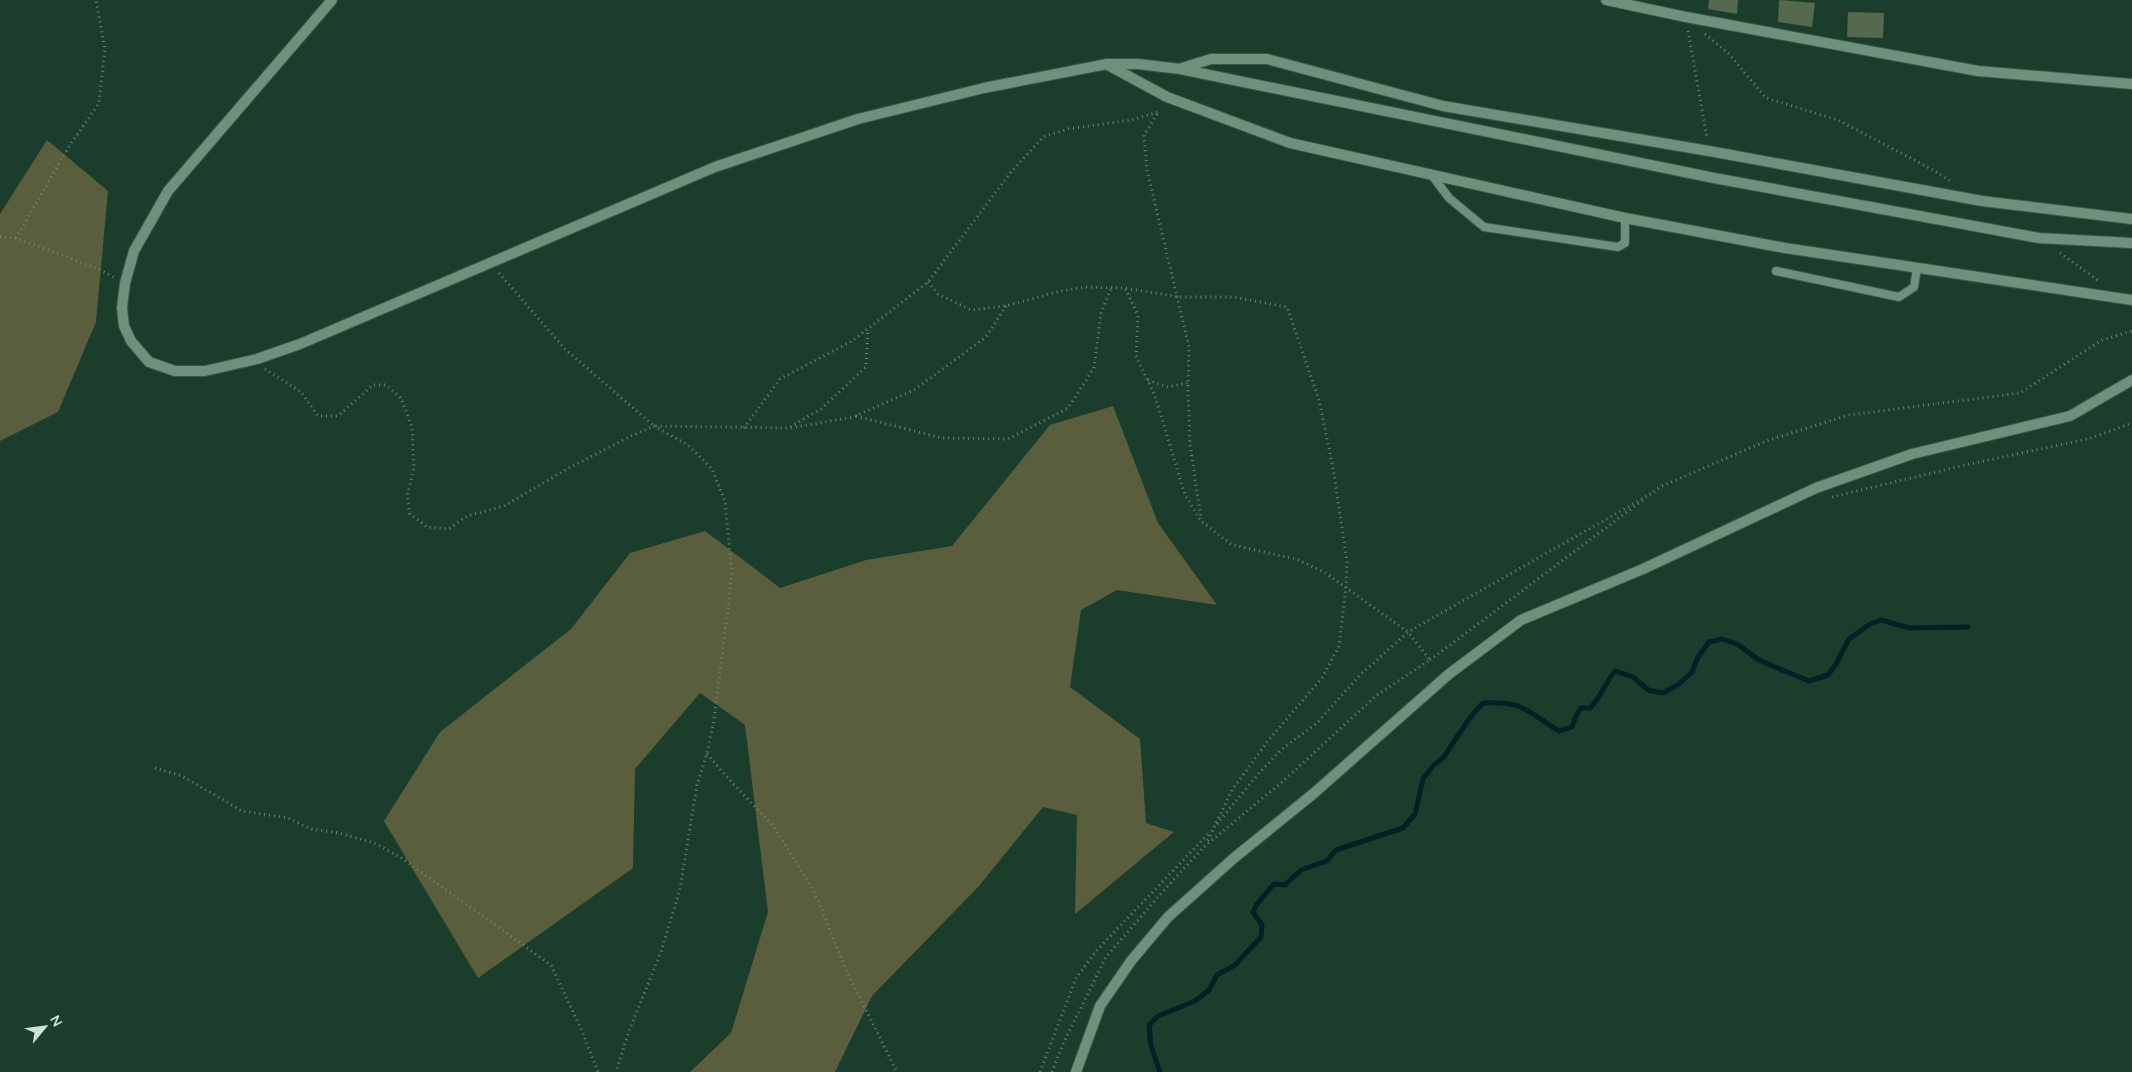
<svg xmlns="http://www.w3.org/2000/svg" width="2132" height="1072" viewBox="0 0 2132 1072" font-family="Quicksand,sans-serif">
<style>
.forest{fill:#5a5e3d}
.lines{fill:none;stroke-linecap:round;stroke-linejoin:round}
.stream{stroke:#002126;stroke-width:5}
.building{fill:#54694d}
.lane-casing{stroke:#3a584b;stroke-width:10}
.street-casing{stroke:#3a584b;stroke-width:12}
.path{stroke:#6a8577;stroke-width:3;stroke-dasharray:1 4;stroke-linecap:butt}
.lane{stroke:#6e917e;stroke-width:8}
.street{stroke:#6e917e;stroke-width:10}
</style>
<rect width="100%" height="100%" fill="#1b3d2c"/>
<path class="forest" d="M47 140 108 191 96 322 58 412 0 441V214Z
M1113 406 1158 523 1217 605 1117 590 1081 610 1070 687 1140 739 1146 823 1174 832 1075 914 1077 815 1043 807 979 886 872 996 835 1072H690L731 1033 768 912 745 725 700 693 635 769 633 868 478 978 384 821 440 732 571 629 630 553 705 531 780 588 866 560 952 546 1050 425Z"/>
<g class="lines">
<path class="stream" d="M1160 1072 1151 1046 1149 1025 1158 1016 1195 1001 1209 990 1217 975 1235 965 1261 937 1262 925 1253 912 1257 904 1274 884 1285 885 1301 870 1327 861 1336 850 1403 828 1415 814 1423 779 1433 766 1443 758 1469 719 1483 703C1525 701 1526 711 1559 731L1572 727 1576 716 1581 708H1590C1601 697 1605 683 1615 671L1633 677 1648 690 1663 693 1679 684 1692 672 1698 657 1709 642 1722 639 1737 644 1759 660 1775 667 1809 681 1828 675 1836 664 1849 639 1870 624 1881 620 1909 628 1968 627"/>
</g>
<path class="building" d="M1709 0H1738L1737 14 1708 9Z
M1779 0 1815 3 1812 27 1778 22Z
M1848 12 1884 13 1883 38 1847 37Z"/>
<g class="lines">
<defs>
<path id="lane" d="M1431 174 1449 198 1484 227 1618 247 1625 243V218
M1776 271 1899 297 1914 287 1917 268"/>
<path id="street" d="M332 0 168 191 134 251 125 283 122 308 124 326 131 341 149 362 175 371H205L257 359 300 344 715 167 858 119 984 88 1107 64H1138L1180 69 1714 178 2039 238 2132 243
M1606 0 1686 17 1978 71 2132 84
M1108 65 1167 97 1290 143 1625 218 1785 248 2132 300
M1182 68 1211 59H1267L1443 106 1709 151 1982 201 2132 219
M1076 1072 1100 1006 1131 961 1168 917 1234 858 1313 794 1449 674 1521 620 1643 569 1816 488 1912 454 2070 416 2132 380"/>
</defs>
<use href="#lane" class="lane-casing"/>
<use href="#street" class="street-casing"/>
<path class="path" d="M1688 31 1707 138
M1705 34 1729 54 1766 98 1838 120 1935 171 1952 182
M1157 114 1144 135 1147 170 1189 347 1188 389 1190 445 1201 518
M0 237 16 238 96 268 114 277
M16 238 68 148 99 103 105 49 96 0
M2060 253 2099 281
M499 273 565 349 654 426 788 428 821 409 866 367 868 329
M928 282 938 294 971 310 1006 306 1056 292 1085 287 1125 288 1179 297H1233L1287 307 1319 400 1333 468 1347 561 1346 587 1339 646 1322 678 1267 742 1232 790 1206 844
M265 369 301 392 318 416H338L373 385H386L401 398 412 427 414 468 407 496 410 514 427 527 449 529 467 516 504 506 567 469 629 437 654 426 688 445 712 469 725 501 732 574 714 720 707 753 697 785 680 889 661 952 629 1031 616 1072
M1148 380 1168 387 1188 383
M856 416 941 438 1008 439 1068 408 1094 368 1101 313 1111 288
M744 428 780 379 852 341 928 282 1011 172 1043 137 1068 129 1132 120 1158 112
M791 428 853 417 914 390 986 337 1006 306
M1654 492 1660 487 1766 441 1849 415 2020 393 2102 340 2132 331
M1832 497 1965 465 2088 439 2132 423
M1430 660 1643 500
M707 754 726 776 774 827 815 893 846 970 897 1072
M155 768 182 776 242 811 288 818 311 829 339 833 374 843 400 857 551 965 582 1031 598 1072
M1217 824 1260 772 1282 749 1317 723 1359 676 1408 632 1654 492
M1040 1072 1076 978 1097 950 1210 832
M1052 1072 1063 1044 1106 957 1165 889 1204 847 1282 782 1377 695 1430 660 1408 632 1324 572 1296 559 1232 545 1201 521 1185 495 1155 396 1136 356 1138 315 1125 288"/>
<use href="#lane" class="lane"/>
<use href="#street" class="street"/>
</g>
<g transform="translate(45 1027) rotate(61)" stroke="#1b3d2c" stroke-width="4" paint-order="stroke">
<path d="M0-4L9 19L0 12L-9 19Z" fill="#cee1d6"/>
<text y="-8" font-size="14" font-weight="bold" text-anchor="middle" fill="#cee1d6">N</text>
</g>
</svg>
